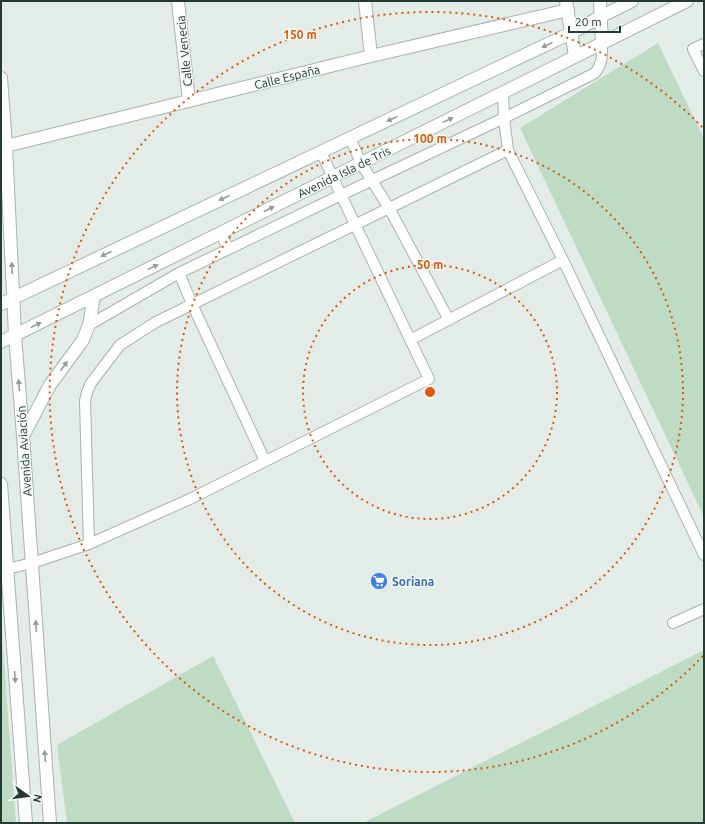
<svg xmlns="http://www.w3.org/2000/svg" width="705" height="824" viewBox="0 0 705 824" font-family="Ubuntu,sans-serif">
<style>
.green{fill:#bedbc4}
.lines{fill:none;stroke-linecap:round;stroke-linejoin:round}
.lane-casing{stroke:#a6b3ad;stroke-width:12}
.street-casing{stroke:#a6b3ad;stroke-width:14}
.secondary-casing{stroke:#a2b6ae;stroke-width:14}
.lane{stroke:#fff;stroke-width:10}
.street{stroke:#fff;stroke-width:12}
.secondary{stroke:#fff;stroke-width:12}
.oneway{fill:#929d99}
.ring{fill:none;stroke:#de580e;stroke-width:2;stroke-dasharray:2 4}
.labels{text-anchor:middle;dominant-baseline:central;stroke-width:3;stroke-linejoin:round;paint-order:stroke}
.street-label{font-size:12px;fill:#243b33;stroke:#f3f8f5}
.shop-label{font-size:12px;font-weight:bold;fill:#366cbe;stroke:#f3f8f5;text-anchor:start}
.centre{fill:#de580e;stroke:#f3f8f5;stroke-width:2}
.ring-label{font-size:12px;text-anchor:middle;font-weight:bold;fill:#de580e;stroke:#f3f8f5;stroke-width:3;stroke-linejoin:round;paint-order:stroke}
</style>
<rect width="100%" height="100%" fill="#e3ece7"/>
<path class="green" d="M658 43 704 139V517L520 128Z
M1 621 16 823H1Z
M704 650V823H363Z
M213 656 295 823H67L57 745Z"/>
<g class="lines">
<defs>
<path id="lane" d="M704 44 693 49 704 71
M503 93 504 118 508 150 563 260 704 555
M350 138 361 163 389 208 449 320
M220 233 229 249
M179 273 192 304 265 461
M89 325 179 273 341 195 504 118 595 73C603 63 602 56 602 43
M410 340 563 260
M89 544 85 401 87 392 91 383 120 345 156 322 508 150
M1 572 7 569 32 563 89 544 190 499 429 379 341 195 321 152
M673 623 704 609"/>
<path id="street" d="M178 1 189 101
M365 1 371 56
M6 146 371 56 568 10
M15 335 23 436 50 823
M1 484 26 823"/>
<path id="secondary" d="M566 1 575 56
M600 1 602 43
M1 78 6 146 15 335
M1 304 571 33 602 16 632 1
M1 342 687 1
M23 436 50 385 83 340 89 325 94 296"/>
</defs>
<use href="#lane" class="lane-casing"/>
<use href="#street" class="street-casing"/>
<use href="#secondary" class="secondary-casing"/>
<use href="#lane" class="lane"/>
<use href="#street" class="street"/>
<use href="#secondary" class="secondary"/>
</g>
<defs><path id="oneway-solid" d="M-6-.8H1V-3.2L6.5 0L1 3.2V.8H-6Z"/></defs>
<g class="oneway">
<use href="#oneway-solid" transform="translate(547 45) rotate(155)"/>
<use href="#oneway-solid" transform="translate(392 119) rotate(155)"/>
<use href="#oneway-solid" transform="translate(448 120) rotate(-26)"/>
<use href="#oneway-solid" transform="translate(224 198) rotate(155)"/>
<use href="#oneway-solid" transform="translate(269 209) rotate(-27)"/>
<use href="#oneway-solid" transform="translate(106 254) rotate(155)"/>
<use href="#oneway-solid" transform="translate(153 267) rotate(-26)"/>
<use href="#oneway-solid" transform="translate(12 268) rotate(-93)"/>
<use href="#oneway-solid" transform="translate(36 325) rotate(-26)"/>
<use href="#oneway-solid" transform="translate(64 366) rotate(-54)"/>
<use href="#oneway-solid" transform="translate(19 385) rotate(-95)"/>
<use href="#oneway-solid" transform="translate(36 626) rotate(-94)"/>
<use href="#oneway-solid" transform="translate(15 677) rotate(86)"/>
<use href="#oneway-solid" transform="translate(45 756) rotate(-94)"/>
</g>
<g class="ring">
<circle cx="430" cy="392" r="127"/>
<circle cx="430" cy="392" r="253"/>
<path d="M703 656A380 380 0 1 1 703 128"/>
</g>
<defs>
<symbol id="supermarket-disc" viewBox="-11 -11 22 22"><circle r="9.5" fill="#3f7fe0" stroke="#f3f8f5"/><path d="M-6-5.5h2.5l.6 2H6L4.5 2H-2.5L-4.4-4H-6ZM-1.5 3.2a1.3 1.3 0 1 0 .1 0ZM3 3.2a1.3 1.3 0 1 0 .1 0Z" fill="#fff"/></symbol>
</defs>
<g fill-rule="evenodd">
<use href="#supermarket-disc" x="369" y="571" width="20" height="20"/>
</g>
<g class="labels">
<g class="street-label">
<text transform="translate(184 51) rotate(-96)">Calle Venecia</text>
<text transform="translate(287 77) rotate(-14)">Calle España</text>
<text transform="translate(344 172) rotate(-26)">Avenida Isla de Tris</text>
<text transform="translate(24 451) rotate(-94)">Avenida Aviación</text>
</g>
<g class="shop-label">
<text x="392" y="581">Soriana</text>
</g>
</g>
<circle cx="430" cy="392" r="6" class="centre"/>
<g class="ring-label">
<text x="300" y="39">150 m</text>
<text x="430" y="143">100 m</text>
<text x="430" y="269">50 m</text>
</g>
<rect width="705" height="824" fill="none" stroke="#243b33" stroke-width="4"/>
<g transform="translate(28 796) rotate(104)" stroke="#f3f8f5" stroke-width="3" paint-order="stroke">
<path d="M0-3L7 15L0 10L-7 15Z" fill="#243b33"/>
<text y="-6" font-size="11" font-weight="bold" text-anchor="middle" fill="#243b33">N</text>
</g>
<path d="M569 26v6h51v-6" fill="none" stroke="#243b33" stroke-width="2"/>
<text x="575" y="26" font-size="12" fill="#243b33" stroke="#f3f8f5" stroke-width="3" paint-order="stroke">20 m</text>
</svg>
